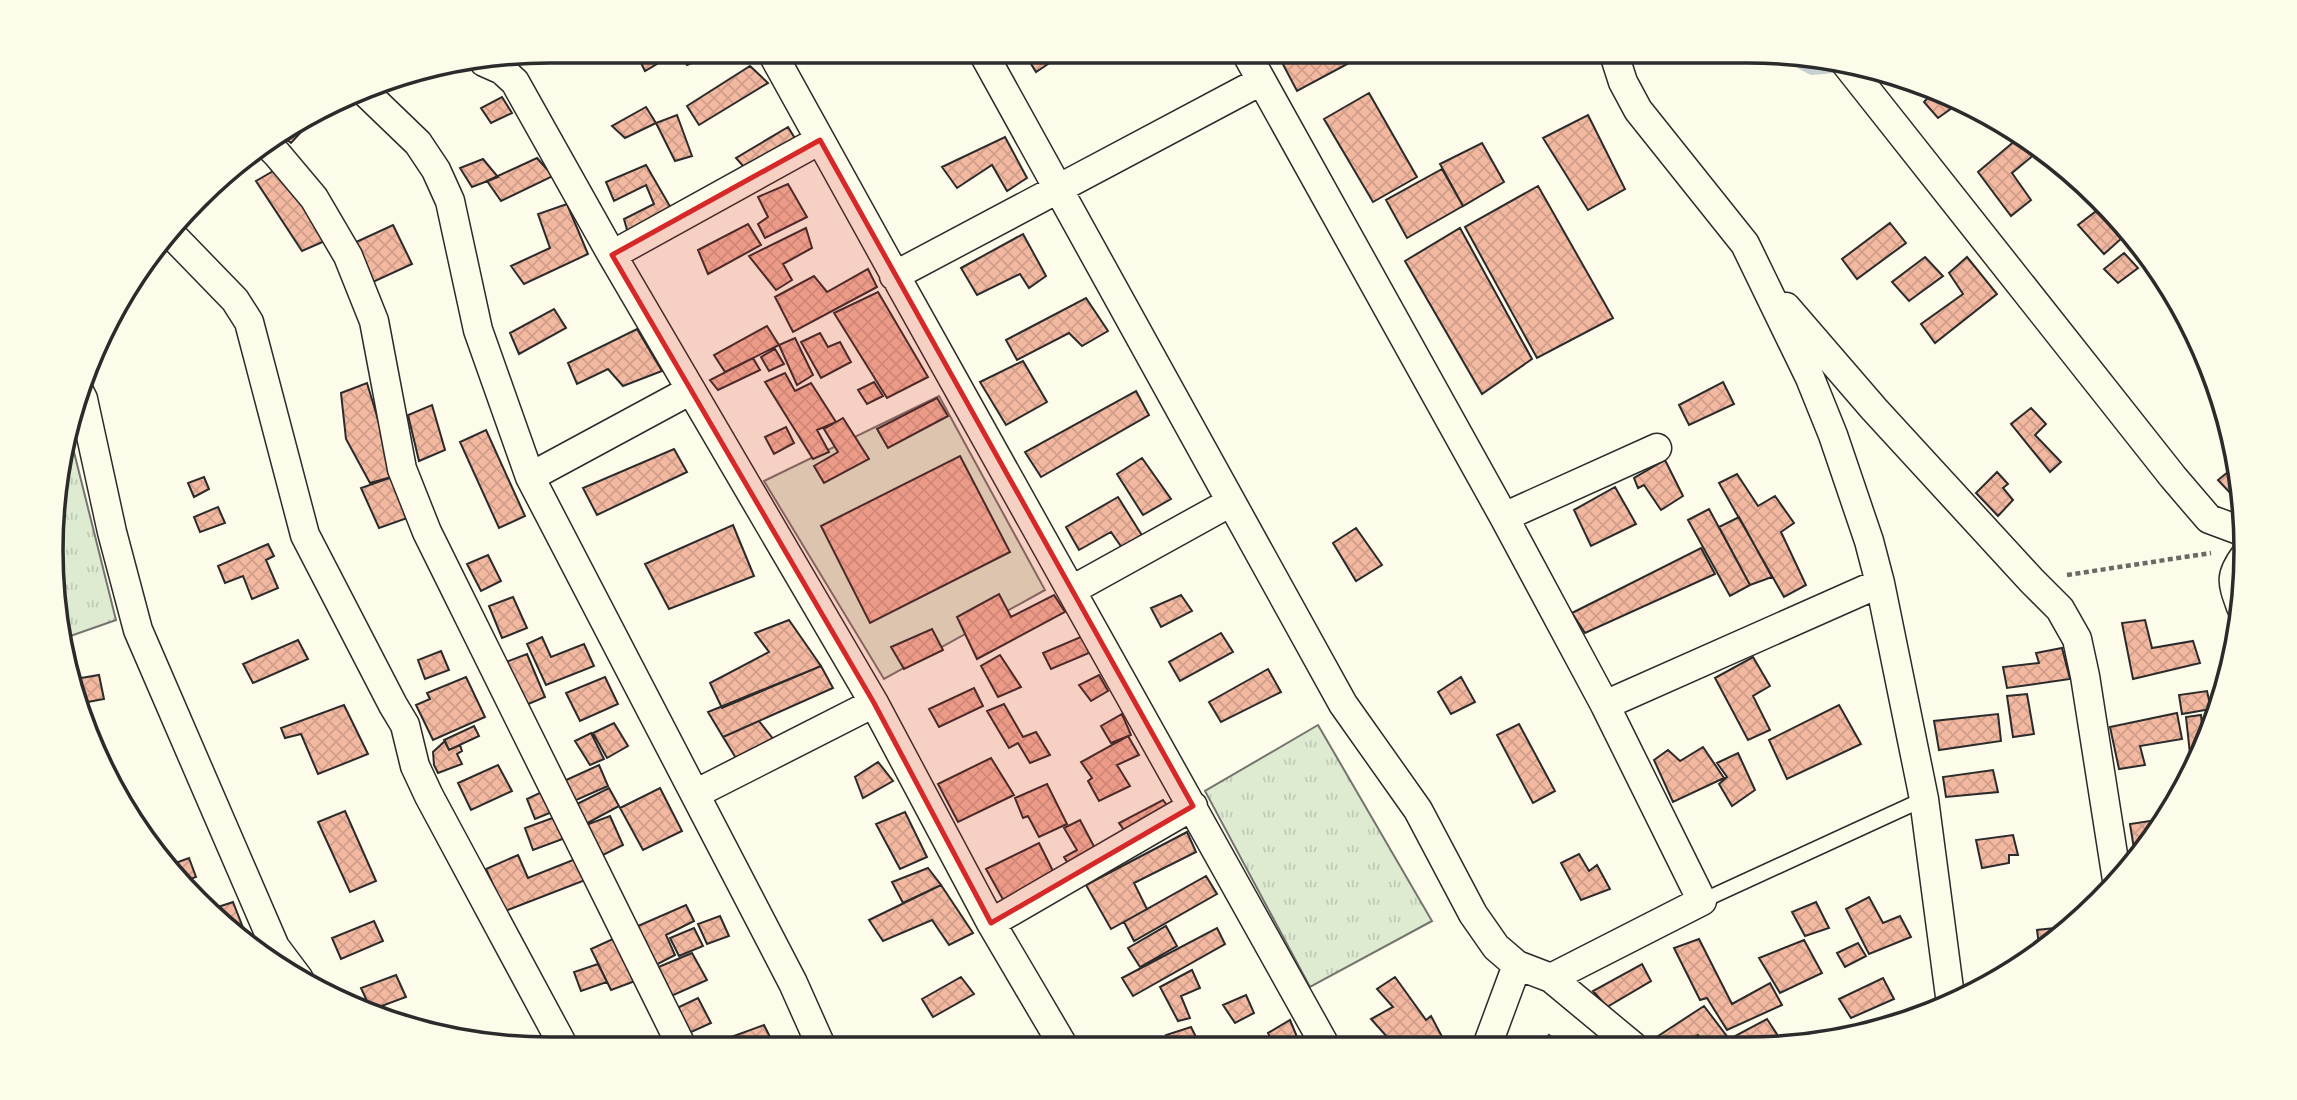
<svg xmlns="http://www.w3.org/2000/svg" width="2297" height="1100" viewBox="0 0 2297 1100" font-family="'Golos Text',sans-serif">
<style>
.grass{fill:url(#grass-tufts);stroke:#74746e;stroke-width:2}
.park{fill:#deebd1;stroke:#74746e;stroke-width:2}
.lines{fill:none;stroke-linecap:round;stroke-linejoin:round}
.stream{stroke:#c7d0d0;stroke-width:10}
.building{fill:url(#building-cross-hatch);stroke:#2b2b2b;stroke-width:2}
.service-casing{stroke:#2b2b2b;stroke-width:17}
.minor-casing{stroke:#2b2b2b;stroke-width:31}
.path{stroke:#6a6964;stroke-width:4.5;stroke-dasharray:5 3.5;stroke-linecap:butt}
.service{stroke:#fdfbea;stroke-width:14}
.minor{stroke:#fdfbea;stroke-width:28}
.marked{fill:#d62828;fill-opacity:0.2;stroke:#d62828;stroke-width:5;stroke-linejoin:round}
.rim{fill:none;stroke:#2b2b2b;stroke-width:3.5}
</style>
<defs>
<pattern id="grass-tufts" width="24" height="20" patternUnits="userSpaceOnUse" patternTransform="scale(1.75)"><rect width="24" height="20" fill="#deebd1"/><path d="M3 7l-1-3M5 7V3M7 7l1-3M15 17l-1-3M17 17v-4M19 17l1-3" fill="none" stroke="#bfcab4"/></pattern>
<pattern id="building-cross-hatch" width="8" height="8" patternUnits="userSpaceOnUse" patternTransform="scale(1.75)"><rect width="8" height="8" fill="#f2b8a0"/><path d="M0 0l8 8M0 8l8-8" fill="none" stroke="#d09e8a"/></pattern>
</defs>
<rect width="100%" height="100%" fill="#fdfbea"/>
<path class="grass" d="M68 428 116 620 62 639 55 615 60 452Z
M1318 725 1432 921 1310 987 1205 791Z"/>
<path class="park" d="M939 396 1045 590 884 679 764 481Z"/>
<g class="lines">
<path class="stream" d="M1782 54 1812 70 1844 67"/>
</g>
<path class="building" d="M649 51H675L677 52 645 71 638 57Z
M680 51H720L687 65 677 52Z
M1023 51H1054L1057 58 1036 72Z
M1276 51H1362L1364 55 1297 91Z
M750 66 768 83 699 125 687 106Z
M1936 89 1952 108 1938 118 1924 102Z
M1369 93 1417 177 1373 202 1324 119Z
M502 97 512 113 491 123 481 108Z
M646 107 656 123 625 138 612 126Z
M677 115 692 156 675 161 656 123Z
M1588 115 1625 189 1588 210 1543 138Z
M314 118 291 143 281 135Z
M788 127 799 145 751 175 736 158Z
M2023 134 2041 149 2012 173 2031 200 2011 216 1978 172Z
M1005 137 1027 178 1007 191 992 165 957 188 942 167Z
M1482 143 1504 182 1463 206 1440 164Z
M537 158 553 176 501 201 487 181Z
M483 159 498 177 472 187 460 168Z
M646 165 675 215 629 237 624 219 654 204 646 185 614 201 606 182Z
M280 167 327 240 302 251 256 181Z
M1442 169 1463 206 1407 238 1386 200Z
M788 184 807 217 765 238 758 224 768 217 758 197Z
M1538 186 1613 318 1537 358 1465 227Z
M567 204 588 254 524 284 511 266 550 248 538 214Z
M2099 209 2122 238 2104 254 2078 225Z
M1890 223 1906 243 1857 279 1842 259Z
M748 224 761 245 708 274 698 250Z
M393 225 412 264 373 282 354 243Z
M806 228 812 248 783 264 792 280 776 290 749 256Z
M1460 228 1532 359 1482 394 1405 261Z
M1023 234 1046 276 1029 288 1020 274 977 295 961 268Z
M2124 253 2138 268 2118 283 2104 269Z
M1925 257 1943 276 1909 301 1892 282Z
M1967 257 1997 294 1935 343 1921 324 1963 294 1949 273Z
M868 269 877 287 793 332 775 297 814 276 827 292Z
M878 292 928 377 887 398 834 313Z
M1086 298 1108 331 1082 346 1069 333 1017 360 1006 340Z
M554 309 566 328 519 354 510 333Z
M767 326 779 345 725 372 714 355Z
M637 329 662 371 623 386 608 369 577 384 568 363Z
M820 333 828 347 840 342 851 362 821 378 801 342Z
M795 338 813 375 797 385 779 345Z
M775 349 784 364 769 371 761 357Z
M753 358 760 370 718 390 710 380Z
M1023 361 1047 402 1006 425 980 382Z
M785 373 795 391 811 383 836 422 817 430 829 452 813 459 765 382Z
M874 382 883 396 867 404 858 390Z
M1723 382 1734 404 1689 425 1679 405Z
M367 383 395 476 370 483 346 439 341 393Z
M1136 391 1149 415 1041 477 1025 452Z
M937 398 948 416 888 448 877 429Z
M432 405 445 450 419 461 408 415Z
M2031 408 2046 424 2035 435 2061 462 2050 472 2011 424Z
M843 418 869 459 824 483 814 466 838 452 824 429Z
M786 427 794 443 774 454 765 437Z
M486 430 525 516 499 528 460 442Z
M674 449 687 472 597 515 583 488Z
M960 456 1010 552 870 623 821 526Z
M1142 458 1171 499 1143 515 1117 474Z
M1665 460 1683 496 1661 510 1644 485 1638 488 1634 478Z
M2234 467 2239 472 2240 491 2233 496 2218 480Z
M1997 472 2008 484 2003 488 2013 500 1998 516 1976 493Z
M1737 474 1758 506 1775 496 1794 523 1781 532 1806 585 1784 597 1719 483Z
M395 476 413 516 379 528 361 488Z
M204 477 209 489 194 497 188 483Z
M1615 487 1636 524 1591 546 1574 510Z
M1118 497 1148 545 1127 555 1111 532 1079 550 1066 527Z
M218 507 225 523 200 532 194 517Z
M1709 509 1750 585 1730 596 1688 520Z
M1739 517 1772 577 1750 585 1719 527Z
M733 525 754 576 669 609 645 564Z
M1356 528 1382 565 1356 581 1333 543Z
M268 544 274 556 266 560 278 588 252 599 243 576 225 583 218 566Z
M1701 548 1715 574 1585 633 1572 613Z
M488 555 501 581 481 591 467 564Z
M999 594 1011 617 1054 595 1065 612 977 659 957 617Z
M1181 595 1192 611 1161 627 1151 608Z
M513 597 527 628 502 638 489 606Z
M789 620 821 666 722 708 710 683 769 652 755 633Z
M2145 620 2152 648 2193 641 2200 663 2133 679 2122 623Z
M932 629 943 650 904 669 891 647Z
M1221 633 1233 652 1180 681 1169 662Z
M1083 636 1089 653 1051 669 1043 653Z
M542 637 551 657 584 644 594 666 546 685 527 644Z
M298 640 308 659 253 683 243 664Z
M2062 648 2070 679 2007 688 2003 667 2039 663 2036 653Z
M441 651 449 670 425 679 418 660Z
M527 654 545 697 526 705 506 662Z
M1000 655 1021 687 998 697 981 666Z
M1753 657 1770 686 1753 696 1770 730 1748 740 1715 678Z
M821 666 833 688 723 737 708 712Z
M1268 669 1281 692 1221 722 1209 702Z
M99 675 104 699 82 703 75 679Z
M1099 675 1108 691 1091 701 1079 685Z
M466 677 485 717 433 740 416 705 430 699 427 693Z
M605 677 618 704 580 721 566 693Z
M1461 677 1475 702 1451 714 1438 692Z
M974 688 983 706 939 727 929 709Z
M2207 691 2211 709 2182 714 2179 695Z
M2027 694 2034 734 2013 737 2007 696Z
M1004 704 1023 737 1036 732 1050 755 1030 763 1018 743 1009 748 987 711Z
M344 705 368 754 318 774 301 734 285 738 281 728Z
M1839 705 1861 744 1787 779 1769 740Z
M2177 713 2182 739 2140 746 2145 765 2119 769 2110 727Z
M1122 714 1131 735 1111 743 1101 726Z
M1998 714 2001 741 1939 750 1934 721Z
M2201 715 2204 745H2206L2196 762 2191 763 2186 717Z
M759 721 778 745 739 763 723 737Z
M614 723 628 746 607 758 593 733Z
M1519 724 1555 791 1533 803 1497 735Z
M474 726 479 736 449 750 444 740Z
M591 733 604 759 590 765 575 741Z
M1128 736 1139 755 1117 765 1130 786 1099 801 1088 781 1092 778 1081 762Z
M445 741 449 750 460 745 462 751 457 754 462 764 438 773 434 765 433 752Z
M1703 747 1724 778 1673 802 1654 760 1668 750 1680 761Z
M1738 753 1755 790 1732 806 1719 784 1727 777 1717 763Z
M991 758 1014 795 958 822 938 784Z
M878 762 893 781 863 798 855 777Z
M498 765 512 791 471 810 458 783Z
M599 765 608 786 574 801 564 781Z
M1993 770 1998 792 1946 797 1943 777Z
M1047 784 1067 824 1039 837 1028 816 1023 818 1015 798Z
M609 788 619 806 584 825 573 806Z
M660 788 682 831 643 850 620 808Z
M546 790 557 810 535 819 527 799Z
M1163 800 1172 812 1129 837 1119 823Z
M345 811 376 881 350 892 318 822Z
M905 812 927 857 900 869 876 824Z
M558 816 568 837 533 850 525 828Z
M610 816 623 845 601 856 586 825Z
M2163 819 2154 836H2149L2150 842 2136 861 2130 824Z
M1080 820 1098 854 1071 868 1064 857 1077 850 1064 828Z
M1187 832 1196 852 1134 883 1147 909 1111 929 1086 885Z
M2013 835 2018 855H2009V863L1982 868 1976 840Z
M1039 843 1057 879 1005 903 986 869Z
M1579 854 1589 871 1597 865 1610 889 1581 900 1561 863Z
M518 855 528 878 578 858 588 879 505 911 486 869Z
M189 858 196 877 182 882 170 865Z
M928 868 941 885 903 903 892 882Z
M1206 876 1217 894 1134 941 1124 922Z
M941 885 973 933 949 945 932 920 883 941 869 920Z
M1869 897 1883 923 1900 916 1911 937 1869 954 1846 909Z
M233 902 251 948 206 911Z
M1816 902 1829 928 1805 936 1792 912Z
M686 905 694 921 666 935 675 955 654 966 637 930 638 926Z
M720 916 729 936 707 944 698 924Z
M374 921 383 941 341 959 332 938Z
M1166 926 1177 946 1140 967 1128 948Z
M2064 927 2065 932 2051 946 2040 952 2037 930Z
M694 928 703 946 679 956 670 938Z
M1217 928 1225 944 1133 996 1122 978Z
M615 938 638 980 611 990 591 949Z
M1699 939 1732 1004 1770 983 1782 1005 1727 1030 1707 998 1700 1000 1674 948Z
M1804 940 1822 973 1780 993 1759 958Z
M1858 943 1866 956 1845 967 1837 953Z
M692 953 707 980 669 997 656 968Z
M598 964 607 982 581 991 574 972Z
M1642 964 1651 981 1607 1007 1593 991Z
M1192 970 1200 988 1181 996 1190 1018 1178 1021 1160 987Z
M396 975 406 997 371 1010 361 988Z
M961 977 974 994 933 1017 922 999Z
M1395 977 1426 1020 1431 1016 1447 1046H1390L1386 1042 1389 1039 1371 1019 1393 1007 1377 989Z
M1883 978 1894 999 1851 1018 1839 999Z
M1246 995 1254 1013 1235 1023 1223 1005Z
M698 998 711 1023 689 1033 677 1008Z
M1704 1006 1729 1039 1718 1045H1704L1698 1035 1678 1045H1658L1652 1040Z
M1767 1019 1784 1045H1741L1735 1036Z
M1290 1020 1300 1044 1294 1047H1275L1268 1033Z
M764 1025 775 1047 772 1048H701Z
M1191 1027 1201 1047H1171L1166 1035Z
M1549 1035 1564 1046H1542Z"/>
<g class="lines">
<defs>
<path id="service" d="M1702 901 1924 799"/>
<path id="minor" d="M771 51C954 384 1142 714 1326 1047
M982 51 1343 704 1418 810 1473 914 1496 947 1517 965 1551 978 1633 1046
M1245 51 1504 517 1605 705 1702 901 1551 978
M1613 51 1623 82 1638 110 1745 244 1810 378 1833 435 1869 541 1880 583 1924 799 1951 1004
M1843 60 2173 477 2209 519 2244 532
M484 62 502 70 515 82 612 255 874 703 991 923 1064 1047
M364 91 418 143 436 170 450 201 478 330 530 477 793 983 822 1048
M266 143 277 154 314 198 348 256 374 321 402 469 427 532 683 1049
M171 234 235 300 249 322 305 535 393 705 405 725 415 766 429 796 565 1049
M612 255 820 140
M894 276 1261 81
M1786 307 1874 409 2032 581 2060 609 2077 639 2085 676 2117 880
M79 391 83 399 112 532 138 630 275 947 299 979
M530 477 691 390
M1504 517 1657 448
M1072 590 1231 502
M2241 607C2232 582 2229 576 2246 554
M1605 705 1880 583
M695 794 874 703
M991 923 1193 806
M1487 1046 1517 965"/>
</defs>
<use href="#service" class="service-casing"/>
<use href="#minor" class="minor-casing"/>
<path class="path" d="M2067 575 2211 553"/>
<use href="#service" class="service"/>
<use href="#minor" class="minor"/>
</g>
<path class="marked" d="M820 140 1193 806 991 923 874 703 612 255Z"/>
<path d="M0 0H2297V1100H0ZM550 63H1747A487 487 0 0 1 2234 550V550A487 487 0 0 1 1747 1037H550A487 487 0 0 1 63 550V550A487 487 0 0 1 550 63Z" fill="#fdfbea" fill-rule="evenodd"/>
<path class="rim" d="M550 63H1747A487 487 0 0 1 2234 550V550A487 487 0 0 1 1747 1037H550A487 487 0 0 1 63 550V550A487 487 0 0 1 550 63Z"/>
</svg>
